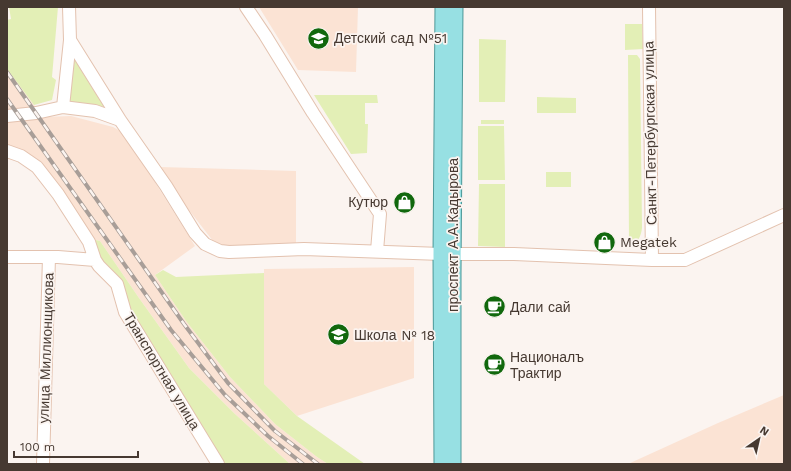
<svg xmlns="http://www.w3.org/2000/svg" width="791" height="471" viewBox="0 0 791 471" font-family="'Work Sans',sans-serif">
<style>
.built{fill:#fbe3d4}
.green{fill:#e3efb6}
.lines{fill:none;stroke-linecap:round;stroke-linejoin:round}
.minor-casing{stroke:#e3c2af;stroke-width:14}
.major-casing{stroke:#4d9898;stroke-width:17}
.minor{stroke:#fff;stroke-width:12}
.major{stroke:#97e0e3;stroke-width:15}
.rail-casing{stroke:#a89e98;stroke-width:4}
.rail{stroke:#fbf4f0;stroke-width:2.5;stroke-dasharray:8;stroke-linecap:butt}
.labels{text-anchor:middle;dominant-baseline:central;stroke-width:3.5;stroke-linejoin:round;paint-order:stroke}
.poi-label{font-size:14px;fill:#463931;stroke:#fbf4f0;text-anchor:start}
.street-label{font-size:14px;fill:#463931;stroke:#fbf4f0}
</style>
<rect width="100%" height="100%" fill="#fbf4f0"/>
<path class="built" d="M259 7H358L356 72 298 70Z
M7 69 43 117 71 116 113 127 124 133 195 246 155 275 186 321 230 377 275 424 317 457 328 464H290L235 414 189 368 139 298 100 241 92 239 40 164 7 146Z
M160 167 296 171V243L293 245 226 246 213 241 175 192Z
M414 267V378L297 416 264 384V269Z
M784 395V464H628L718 423Z"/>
<path class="green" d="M9 7H58L52 77 56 80 52 100 34 105 7 69V20L11 19Z
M625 24H642L643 49 625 50Z
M479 39 506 40 505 102H479Z
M70 40 120 120 63 107Z
M628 55H637L640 59 642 228C641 236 638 244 629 246Z
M314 95H377L378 103H365V124H368L367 153 351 154Z
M537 97 576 98V113H537Z
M481 120H504V124H481Z
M478 126H504L505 180H478Z
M546 172H571V187H546Z
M479 184H505V247L478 246Z
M92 239 100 241 139 298 189 368 235 414 290 464H222L99 257Z
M163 270 176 277 264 273V384L297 416 365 464H328L317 457 275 424 230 377 186 321 155 275Z"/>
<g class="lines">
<defs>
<path id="minor" d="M246 7 265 35 313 113 380 214 377 251
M649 7 652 260
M70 40 120 120 166 186 195 233 205 244 220 251 229 252 304 249 441 254
M63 107 70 40 69 7
M7 116 36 113 63 107 95 111 120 120
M7 151 21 156 37 167 58 194 89 242 95 260 99 266 117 284 125 312 218 464
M453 254H514L652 260H685L784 215
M7 257H58L95 260
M43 464 49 257"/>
<path id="major" d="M442 464 441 254 443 7
M453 464V274L455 7"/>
</defs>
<use href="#minor" class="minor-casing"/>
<use href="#major" class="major-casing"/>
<use href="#minor" class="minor"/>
<use href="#major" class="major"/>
<defs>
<path id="rail" d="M7 72 184 324 228 383 275 431 318 464
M7 99 171 330 225 395 268 436 303 464"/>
</defs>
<use href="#rail" class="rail-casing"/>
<use href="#rail" class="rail"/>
</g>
<defs>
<symbol id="school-disc" viewBox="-11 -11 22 22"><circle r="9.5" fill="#11680d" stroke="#fbf4f0"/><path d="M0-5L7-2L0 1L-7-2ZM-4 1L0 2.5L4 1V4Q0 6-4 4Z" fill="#fff"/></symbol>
<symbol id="shop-disc" viewBox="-11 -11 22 22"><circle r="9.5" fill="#11680d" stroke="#fbf4f0"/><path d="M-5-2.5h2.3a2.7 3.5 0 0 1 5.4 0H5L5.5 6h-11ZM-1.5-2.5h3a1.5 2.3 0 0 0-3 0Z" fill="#fff"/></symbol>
<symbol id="cafe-disc" viewBox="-11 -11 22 22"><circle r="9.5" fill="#11680d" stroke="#fbf4f0"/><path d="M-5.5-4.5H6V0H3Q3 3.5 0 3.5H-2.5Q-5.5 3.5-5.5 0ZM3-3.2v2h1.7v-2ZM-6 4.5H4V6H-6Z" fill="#fff"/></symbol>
</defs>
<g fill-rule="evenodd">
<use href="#school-disc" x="306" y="26" width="25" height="25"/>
<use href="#shop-disc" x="392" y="190" width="25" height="25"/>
<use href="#shop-disc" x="592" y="230" width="25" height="25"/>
<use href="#cafe-disc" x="482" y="294" width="25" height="25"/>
<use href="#school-disc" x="326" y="322" width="25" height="25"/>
<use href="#cafe-disc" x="482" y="352" width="25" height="25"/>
</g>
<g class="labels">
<g class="poi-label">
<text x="334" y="38">Детский сад №51</text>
<text x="388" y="202" text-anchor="end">Кутюр</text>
<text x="620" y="242">Megatek</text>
<text x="510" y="307">Дали сай</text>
<text x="354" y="335">Школа № 18</text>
<text x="510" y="357">Националъ<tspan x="510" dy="16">Трактир</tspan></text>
</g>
<g class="street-label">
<text transform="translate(650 133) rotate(-91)">Санкт-Петербургская улица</text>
<text transform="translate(453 235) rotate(-90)">проспект А.А.Кадырова</text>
<text transform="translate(46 348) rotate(-88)">улица Миллионщикова</text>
<text transform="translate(162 371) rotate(59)">Транспортная улица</text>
</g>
</g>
<rect width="791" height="471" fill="none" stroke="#463931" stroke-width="16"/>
<g transform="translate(759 439) rotate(34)" stroke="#fbf4f0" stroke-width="3" paint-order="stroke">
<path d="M0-3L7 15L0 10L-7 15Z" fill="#463931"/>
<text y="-6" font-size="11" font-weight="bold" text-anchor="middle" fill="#463931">N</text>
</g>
<path d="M14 451v6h124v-6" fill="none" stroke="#463931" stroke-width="2"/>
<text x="20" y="451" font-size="12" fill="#463931" stroke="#fbf4f0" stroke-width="3" paint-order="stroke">100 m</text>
</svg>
